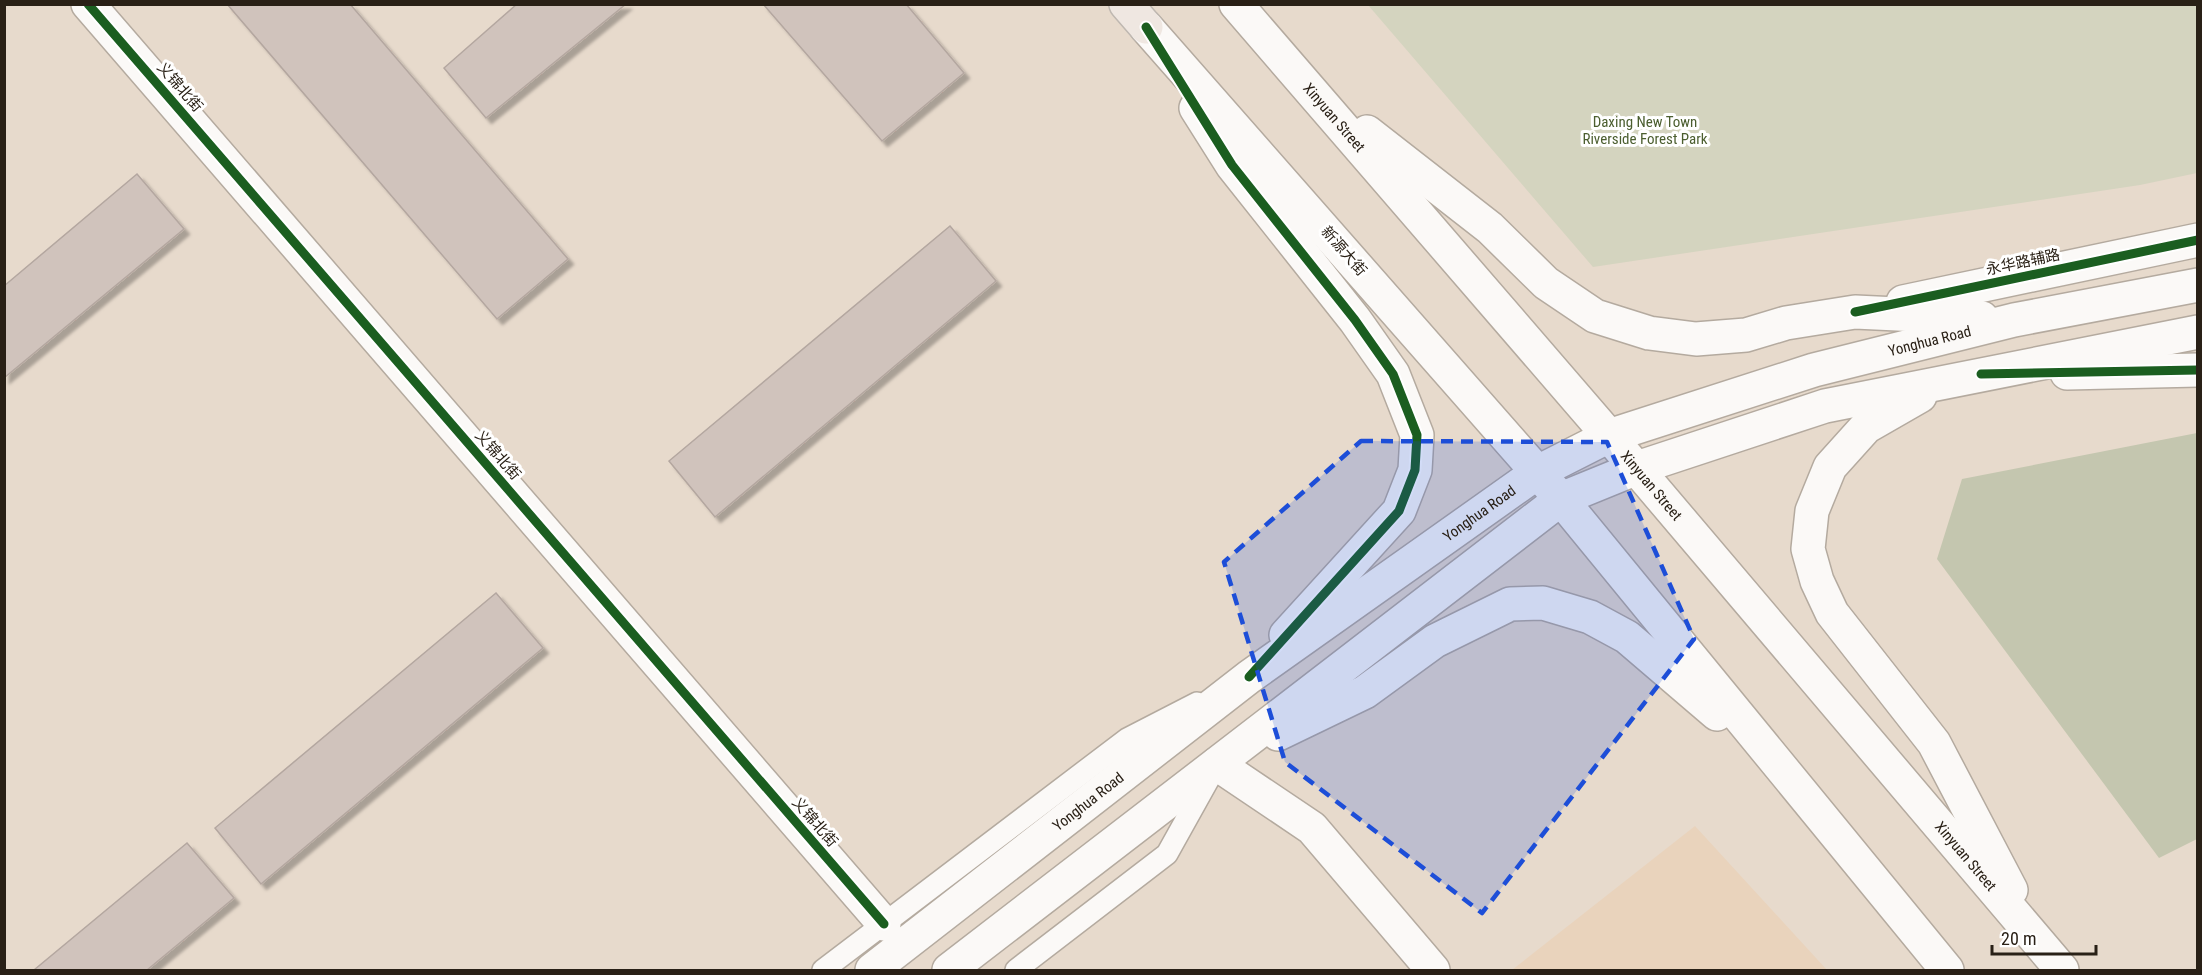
<svg xmlns="http://www.w3.org/2000/svg" width="2202" height="975" viewBox="0 0 2202 975" font-family="'Roboto Condensed','Noto Sans SC',sans-serif">
<style>
.built{fill:#e9d3bc}
.green{fill:#d4d4bf}
.forest{fill:#c4c6af}
.building{fill:#d0c3bc;stroke:#b4a7a0;stroke-width:1.5;filter:url(#shadow)}
.lines{fill:none;stroke-linecap:round;stroke-linejoin:round}
.lane-casing{stroke:#b4aa9f;stroke-width:24}
.street-casing{stroke:#b4aa9f;stroke-width:36}
.secondary-casing{stroke:#b4aa9f;stroke-width:36}
.primary-casing{stroke:#bfb8b1;stroke-width:36}
.lane{stroke:#fbf9f7;stroke-width:21}
.street{stroke:#fbf9f7;stroke-width:33}
.secondary{stroke:#fbf9f7;stroke-width:33}
.primary{stroke:#efe7e1;stroke-width:33}
.cycleway-casing{stroke:#fff;stroke-width:13}
.cycleway{stroke:#1b5e20;stroke-width:9}
.marked{fill:#1d4ed8;fill-opacity:0.2;stroke:#1d4ed8;stroke-width:4.5;stroke-dasharray:12 8;stroke-linejoin:round}
.labels{text-anchor:middle;dominant-baseline:central;stroke-width:6;stroke-linejoin:round;paint-order:stroke}
.street-label{font-size:15px;fill:#292016;stroke:#fff}
.park-label{font-size:15px;fill:#4b5e2f;stroke:#fff}
</style>
<defs>
<filter id="shadow"><feDropShadow dx="5.5" dy="5.5" stdDeviation="1.5" flood-color="#0004"/></filter>
</defs>
<rect width="100%" height="100%" fill="#e7dacc"/>
<path class="built" d="M1695 826 1827 970H1512Z"/>
<path class="green" d="M1368 5H2197V173L2140 185 1593 267Z"/>
<path class="forest" d="M2197 433V839L2159 858 1937 559 1962 479Z"/>
<path class="building" d="M227 4H350L568 259 497 319Z
M517 4H626L486 118 444 68Z
M763 4H906L964 73 882 141Z
M137 174 184 229 4 378V286Z
M950 226 996 281 715 517 669 461Z
M496 593 543 648 261 884 215 828Z
M187 843 234 898 147 970H34Z"/>
<g class="lines">
<defs>
<path id="lane" d="M823 970 1127 739 1197 703
M1016 970 1167 854 1211 775"/>
<path id="street" d="M1217 764 1312 828 1433 970"/>
<g id="secondary">
<path d="M88 4 884 924"/>
<path id="s1" d="M1236 4 1609 436 2062 970"/>
<path d="M1146 27 1561 499 1947 970"/>
<path d="M1196 108 1232 165 1355 320 1393 374 1417 435 1415 470 1399 511 1286 635"/>
<path d="M1367 132 1490 228 1546 283 1595 316 1649 333 1696 339 1746 335 1786 323 1855 312 1982 318"/>
<path d="M1903 302 2198 240"/>
<path d="M2067 373 2198 370"/>
<path d="M1920 396 1866 427 1830 467 1812 511 1808 549 1817 581 1832 613 1934 743 2011 890"/>
<path d="M1278 734 1365 692 1435 641 1510 604 1543 603 1590 617 1627 637 1717 714"/>
<path id="s2" d="M872 970 1249 677 1538 472 1609 436 1814 370 2014 320 2198 285"/>
<path d="M949 970 1561 499 1637 468 1825 406 2198 332"/>
</g>
<path id="primary" d="M1126 4 1146 27"/>
</defs>
<use href="#lane" class="lane-casing"/>
<use href="#street" class="street-casing"/>
<use href="#secondary" class="secondary-casing"/>
<use href="#primary" class="primary-casing"/>
<use href="#lane" class="lane"/>
<use href="#street" class="street"/>
<use href="#secondary" class="secondary"/>
<use href="#primary" class="primary"/>
<defs>
<path id="cycleway" d="M88 4 884 924
M1146 27 1232 165 1355 320 1393 374 1417 435 1415 470 1399 511 1249 677
M1855 312 2198 240
M1981 374 2198 370"/>
</defs>
<use href="#cycleway" class="cycleway-casing"/>
<use href="#cycleway" class="cycleway"/>
</g>
<path class="marked" d="M1361 441 1607 442 1694 639 1482 913 1285 762 1224 562Z"/>
<g class="labels">
<g class="street-label">
<text transform="translate(180 87) rotate(49)">义锦北街</text>
<text stroke="none"><textPath href="#s1" startOffset="150">Xinyuan Street</textPath></text>
<text transform="translate(1344 251) rotate(49)">新源大街</text>
<text transform="translate(2023 262) rotate(-12)">永华路辅路</text>
<text stroke="none"><textPath href="#s2" startOffset="1246">Yonghua Road</textPath></text>
<text transform="translate(498 455) rotate(49)">义锦北街</text>
<text stroke="none"><textPath href="#s1" startOffset="636">Xinyuan Street</textPath></text>
<text stroke="none"><textPath href="#s2" startOffset="760">Yonghua Road</textPath></text>
<text stroke="none"><textPath href="#s2" startOffset="274">Yonghua Road</textPath></text>
<text transform="translate(815 822) rotate(49)">义锦北街</text>
<text stroke="none"><textPath href="#s1" startOffset="1122">Xinyuan Street</textPath></text>
</g>
<g class="park-label">
<text x="1645" y="122">Daxing New Town<tspan x="1645" dy="17">Riverside Forest Park</tspan></text>
</g>
</g>
<rect width="2202" height="975" fill="none" stroke="#292016" stroke-width="12"/>
<path d="M1992 945v9h104v-9" fill="none" stroke="#292016" stroke-width="3"/>
<text x="2001" y="945" font-size="18" fill="#292016" stroke="#ffffff" stroke-width="4.5" paint-order="stroke">20 m</text>
</svg>
